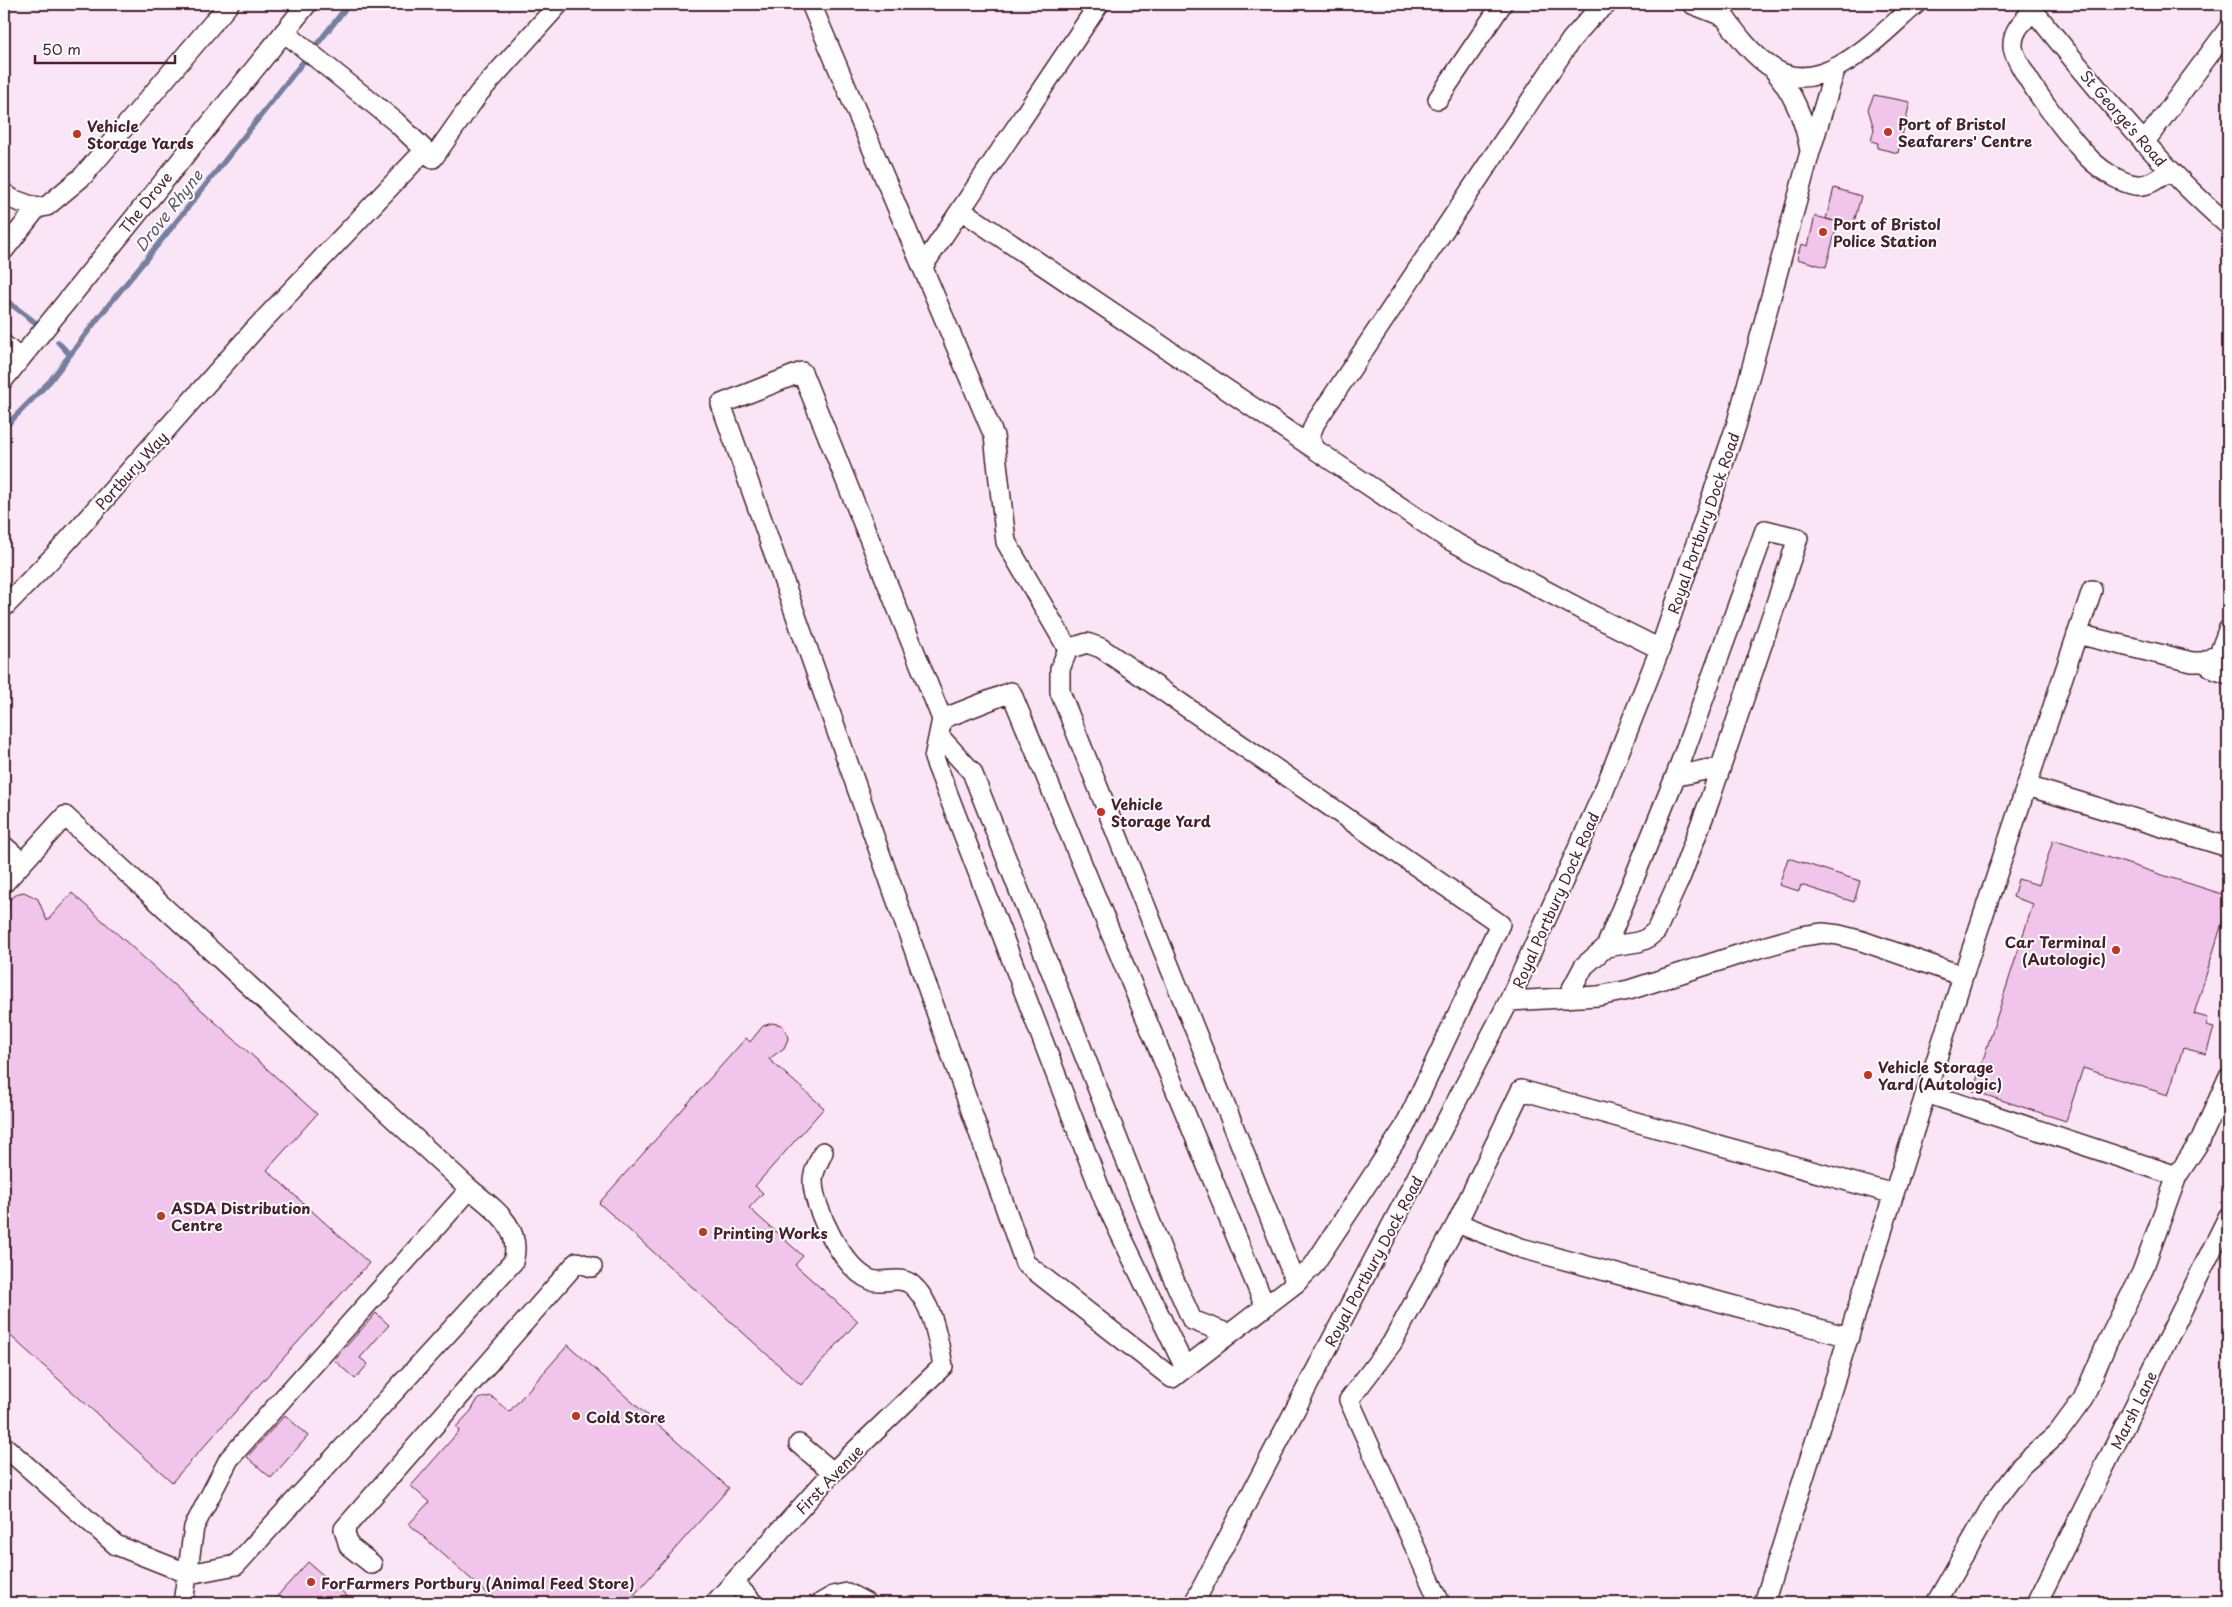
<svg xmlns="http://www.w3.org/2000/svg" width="2232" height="1607" viewBox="0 0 2232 1607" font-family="'Playpen Sans',sans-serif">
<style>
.built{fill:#f9e5f6}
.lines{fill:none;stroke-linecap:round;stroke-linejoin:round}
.stream{stroke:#747f9e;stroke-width:5.5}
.building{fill:#f1c5eb;stroke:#4a1f2b}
.minor-casing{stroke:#4a1f2b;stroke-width:22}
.minor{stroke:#fff;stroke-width:19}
.poi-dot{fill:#c8321e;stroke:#fff;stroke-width:2}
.labels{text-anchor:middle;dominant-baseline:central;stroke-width:4;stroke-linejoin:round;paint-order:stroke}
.street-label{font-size:15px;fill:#4a1f2b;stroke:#fff}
.poi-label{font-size:15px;font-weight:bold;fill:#4a1f2b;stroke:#fff;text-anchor:start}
.water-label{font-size:16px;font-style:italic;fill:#62576e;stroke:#fff}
</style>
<rect width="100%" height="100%" fill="#fcf3fb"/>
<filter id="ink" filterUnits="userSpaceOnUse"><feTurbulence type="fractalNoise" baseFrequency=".02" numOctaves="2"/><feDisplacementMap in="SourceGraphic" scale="10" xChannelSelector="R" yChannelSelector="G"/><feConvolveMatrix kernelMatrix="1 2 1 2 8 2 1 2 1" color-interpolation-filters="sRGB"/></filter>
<g filter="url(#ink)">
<path class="built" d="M4 4H2228V1603H4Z"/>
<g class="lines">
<path class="stream" d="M4 299 36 323
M58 342 70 355
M4 428 50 381 99 317 185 211 349 4"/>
</g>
<path class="building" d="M1874 95 1910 102 1898 153 1877 148 1878 143 1871 141 1874 129 1868 109Z
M1834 188 1861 196 1853 226 1826 219Z
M1815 216 1838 222 1826 267 1797 259 1801 244 1808 246Z
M2053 840 2228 896V904L2194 1014 2208 1018 2206 1026 2214 1028 2206 1054 2183 1048 2168 1095 2083 1068 2066 1121 1973 1091 2033 904 2013 897 2018 879 2039 885Z
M1788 858 1860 881 1854 902 1801 885 1799 891 1779 885Z
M24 892 38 899 47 921 72 893 317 1114 267 1170 369 1263 172 1482 4 1330V937L6 939 10 899 19 893Z
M772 1023 782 1025 787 1034 788 1039 784 1048 769 1059 824 1108 755 1186 763 1193 749 1208 803 1256 795 1265 858 1321 801 1385 599 1203 746 1038 750 1042 763 1026Z
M376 1313 389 1325 360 1358 368 1364 355 1379 334 1360Z
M568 1345 729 1488 627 1603H498L409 1524 429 1502 411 1486 459 1431 456 1427 471 1411 478 1399 491 1396 509 1412Z
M285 1415 308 1436 271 1478 247 1457Z
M308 1562 355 1603H271Z"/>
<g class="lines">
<defs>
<path id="minor" d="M811 4 994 436 1006 542 1068 649
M1607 4 1592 16 1571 40 1315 423 1309 438 1316 450 1448 539 1586 612 1660 649
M1692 4 1725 17
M1715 4C1732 27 1749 54 1774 69 1823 100 1882 33 1916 4
M2028 4C2091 81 2153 160 2228 225
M2033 11C2023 21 2012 31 2013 46 2013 66 2076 147 2093 162 2104 172 2121 183 2136 185 2149 187 2160 177 2170 170
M284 32 396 122 433 158 479 93 559 4
M1774 70C1794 94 1805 120 1810 151
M1438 99 1502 4
M2144 143 2228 29
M4 193 12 199 37 208 47 206 83 176 229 4
M961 210 1316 450
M4 250 37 208
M923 266 1099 4
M4 345 20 359
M4 379 307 4
M4 607 56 554 255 329 425 150
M2077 634 2192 662H2204L2216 670 2228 674
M1087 643 1101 648 1500 924 1404 1128 1313 1266 1296 1283 1060 692V669L1068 649Z
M2204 662 2219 654 2228 630
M942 719 1011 692 1265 1306
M939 736 972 772 1170 1271 1192 1320 1229 1334
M1676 775C1691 776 1705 766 1720 770
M2027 786 2228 847
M4 846 22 862
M4 883 65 816 470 1189C494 1209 523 1227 513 1262L236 1565 189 1574 116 1545 4 1446
M1567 998 1584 966 1606 947 1676 775 1765 530 1798 538 1709 802 1681 876 1656 931 1646 939 1638 942 1606 947
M1509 1001 1598 996 1629 990 1756 949 1802 936 1823 933 1839 935 1862 941 1963 976
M1926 1093 2177 1176 2142 1272 2107 1343 2083 1399 2058 1433 2022 1465 1994 1502 1936 1603
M2177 1176 2200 1141 2228 1078
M1457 1223 1521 1090 1894 1194
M1185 1368 1105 1202 934 758 942 719 802 372 721 404 1025 1263 1172 1378 1296 1283
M799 1444 833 1472
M372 1564 349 1546 344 1529 577 1262 592 1267
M734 1582 753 1603
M183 1603 194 1527 229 1459 470 1189
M715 1603 833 1472 943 1366C938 1340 933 1303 912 1285 900 1275 885 1284 871 1280 844 1270 813 1209 813 1181 813 1170 819 1162 823 1152
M821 1603 833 1596 847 1593 866 1603
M1194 1603 1509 1001 1603 793 1660 649 1736 426 1810 152 1835 70
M1440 1603 1349 1400 1392 1343 1457 1223 1521 1248 1849 1337
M1764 1603 1963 976 2092 590
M2037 1603 2228 1217"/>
</defs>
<use href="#minor" class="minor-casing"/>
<use href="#minor" class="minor"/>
</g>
</g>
<g class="poi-dot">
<circle cx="1888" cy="132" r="5"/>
<circle cx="77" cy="134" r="5"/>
<circle cx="1823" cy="232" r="5"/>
<circle cx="1101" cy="812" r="5"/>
<circle cx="2116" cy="950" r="5"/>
<circle cx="1868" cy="1075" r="5"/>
<circle cx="161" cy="1216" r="5"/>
<circle cx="703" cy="1232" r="5"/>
<circle cx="576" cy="1416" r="5"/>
<circle cx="311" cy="1582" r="5"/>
</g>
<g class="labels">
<g class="street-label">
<text transform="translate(2124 118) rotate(49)">St George's Road</text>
<text transform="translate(145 202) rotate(-51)">The Drove</text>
<text transform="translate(131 470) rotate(-48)">Portbury Way</text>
<text transform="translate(1703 523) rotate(-71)">Royal Portbury Dock Road</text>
<text transform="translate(1555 900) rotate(-66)">Royal Portbury Dock Road</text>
<text transform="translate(1373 1261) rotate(-62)">Royal Portbury Dock Road</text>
<text transform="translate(2133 1410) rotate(-64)">Marsh Lane</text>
<text transform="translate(829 1479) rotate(-46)">First Avenue</text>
</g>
<g class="poi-label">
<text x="1898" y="123">Port of Bristol<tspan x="1898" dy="17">Seafarers' Centre</tspan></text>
<text x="87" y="125">Vehicle<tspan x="87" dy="17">Storage Yards</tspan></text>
<text x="1833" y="223">Port of Bristol<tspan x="1833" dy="17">Police Station</tspan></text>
<text x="1111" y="803">Vehicle<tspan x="1111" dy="17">Storage Yard</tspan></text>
<text x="2106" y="941" text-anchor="end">Car Terminal<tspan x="2106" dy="17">(Autologic)</tspan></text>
<text x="1878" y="1066">Vehicle Storage<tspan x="1878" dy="17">Yard (Autologic)</tspan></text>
<text x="171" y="1207">ASDA Distribution<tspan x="171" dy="17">Centre</tspan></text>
<text x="713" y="1232">Printing Works</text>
<text x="586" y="1416">Cold Store</text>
<text x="321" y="1582">ForFarmers Portbury (Animal Feed Store)</text>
</g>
<g class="water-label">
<text transform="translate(168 210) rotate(-52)">Drove Rhyne</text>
</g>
</g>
<rect width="2232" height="1607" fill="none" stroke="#fff" stroke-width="20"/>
<rect x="10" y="10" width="2212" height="1587" fill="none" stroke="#4a1f2b" stroke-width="2" filter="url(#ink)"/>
<path d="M35 55v8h140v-8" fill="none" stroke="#4a1f2b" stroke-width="2.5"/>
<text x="42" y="55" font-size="15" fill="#4a1f2b" stroke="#ffffff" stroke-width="4" paint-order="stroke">50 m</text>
</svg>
